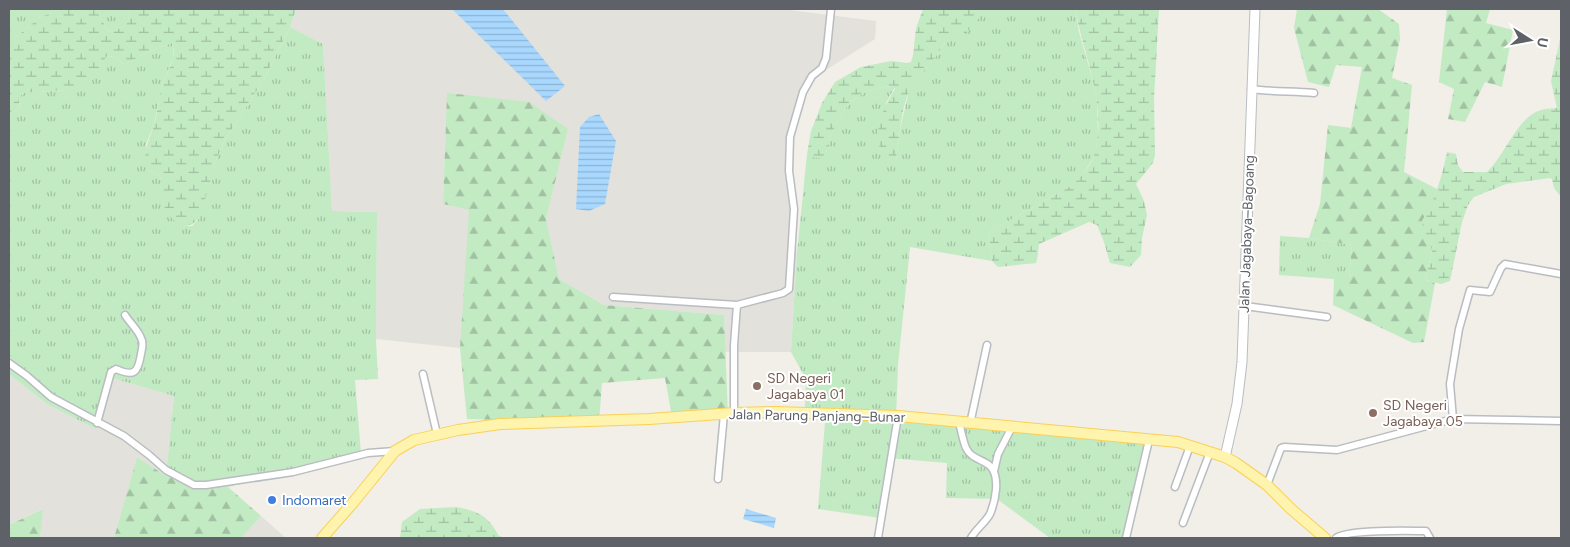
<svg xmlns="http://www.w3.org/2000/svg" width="1570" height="547" viewBox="0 0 1570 547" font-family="Figtree,sans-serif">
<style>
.industrial{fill:#e2e1db}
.grass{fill:url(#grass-tufts)}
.forest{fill:url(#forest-firs)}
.wetland{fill:url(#wetland-marsh)}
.water{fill:url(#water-rules)}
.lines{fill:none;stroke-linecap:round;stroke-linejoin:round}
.street-casing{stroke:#b9bcc1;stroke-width:9}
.secondary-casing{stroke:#babdc3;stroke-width:11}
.primary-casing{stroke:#fad057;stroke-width:12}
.street{stroke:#fff;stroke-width:6}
.secondary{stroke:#fff;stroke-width:9}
.primary{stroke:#fff4ae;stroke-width:10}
.education-dot{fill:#8d6e63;stroke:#fff;stroke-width:2}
.shop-dot{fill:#3f7fe0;stroke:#fff;stroke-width:2}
.labels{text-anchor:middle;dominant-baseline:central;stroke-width:4;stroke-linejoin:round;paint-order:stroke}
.street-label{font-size:14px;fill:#5e6268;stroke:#fff}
.education-label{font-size:14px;fill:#785e54;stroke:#fff;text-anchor:start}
.shop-label{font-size:14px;fill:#366cbe;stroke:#fff;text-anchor:start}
</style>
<defs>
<pattern id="grass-tufts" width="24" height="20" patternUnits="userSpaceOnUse" patternTransform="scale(1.25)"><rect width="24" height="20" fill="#c2eac3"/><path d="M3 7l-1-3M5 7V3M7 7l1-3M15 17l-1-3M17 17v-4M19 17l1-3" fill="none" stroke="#a1c1a2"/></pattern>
<pattern id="forest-firs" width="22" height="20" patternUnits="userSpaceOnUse" patternTransform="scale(1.25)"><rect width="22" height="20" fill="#c2eac3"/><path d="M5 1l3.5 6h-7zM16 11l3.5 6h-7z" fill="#a1c1a2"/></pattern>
<pattern id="wetland-marsh" width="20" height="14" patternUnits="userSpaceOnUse" patternTransform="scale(1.25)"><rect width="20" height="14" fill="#c2eac3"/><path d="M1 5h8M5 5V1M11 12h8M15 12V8" fill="none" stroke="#a1c1a2"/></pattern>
<pattern id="water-rules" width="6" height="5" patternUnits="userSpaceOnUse" patternTransform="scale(1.25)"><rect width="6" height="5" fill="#a9d8ff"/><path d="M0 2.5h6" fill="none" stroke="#8db3d2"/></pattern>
</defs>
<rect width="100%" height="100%" fill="#f1efe7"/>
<path class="industrial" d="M296 9H782L876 21 875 39 810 80 786 153 797 253 791 352H725L724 315 604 305 559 279 546 219 568 129 447 93 443 204 470 210 460 348 376 339 377 212 332 211 323 44 290 27Z
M9 374 47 404 96 429 109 377 174 396 166 476 137 457 114 538H40L42 509 9 525Z
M261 516 286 538H241Z"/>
<path class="grass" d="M9 9H62L40 17 9 43Z
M97 9H130C128 28 126 27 108 32Z
M987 9H1075L1079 32 1093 81 1097 102 1098 138 1095 155 1080 179 1071 186 989 232 992 261 910 247 898 365 896 417 1146 438 1124 538H1050L997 499 946 498 947 463 889 458 880 518 818 509 826 410 805 407 806 379 791 352 797 253 807 154 809 157 825 156C833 128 843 97 875 89 882 87 888 85 895 87L886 103 896 160 900 130 909 90 915 80 934 59 948 38Z
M290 27 323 44 332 211 377 212 376 339 378 379 355 380 361 454 228 487 166 476 174 396 109 377 96 429 47 404 9 374V115L20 107 18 98 23 93 65 90 103 62 107 56 115 57 125 65 145 53 172 43 173 46V58L162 86 154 125 146 144 147 169 160 176 164 206 188 226H192L198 220 215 163 225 140 264 79Z
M1280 236 1309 238 1352 245 1349 279H1334L1279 275Z"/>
<path class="forest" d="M1297 9H1378L1399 24 1400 39 1392 78 1412 85 1404 172 1437 189 1432 205 1422 221 1432 251 1425 280 1435 283 1424 342 1413 343 1333 305 1334 279H1349L1352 245 1309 238 1320 204 1328 125 1351 128 1362 67 1336 65 1329 87 1308 82 1294 28Z
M1447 9H1490L1486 23 1513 30 1502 87 1485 82 1465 122 1448 119 1454 89 1439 82Z
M447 93 529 102 568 129 546 219 559 279 604 305 724 315 728 416 673 422 665 378 602 383 599 423 467 419 460 348 469 210 443 204Z
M137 457 166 476 228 487 261 516 241 538H114Z
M43 509 40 538H9V525Z"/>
<path class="wetland" d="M62 9H97L108 32C126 27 128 28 130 9H296L290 27 264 79 225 140 215 163 201 214C191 234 173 225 165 208 161 199 162 186 160 176L147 169C142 150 149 142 154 125 158 112 158 99 162 87 166 73 178 57 172 43L145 53 125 65 115 57 107 56 103 62 101 76 77 87 65 90 23 93 18 98 20 107 9 115V43L40 17Z
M923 9H987L964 35C941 37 946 45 933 60 925 70 914 79 909 91 901 110 899 139 896 160L888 163 883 162C882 155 879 146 878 139 877 122 886 103 895 89L894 87C888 85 882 87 875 89 843 97 833 128 825 156L819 158 808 157 807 154 811 131 822 103 835 82 861 67 891 61 907 63 911 62 913 55 916 28Z
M1075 9H1159L1154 98 1155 155 1153 163 1136 184 1144 201 1147 215 1142 238 1141 255 1130 267 1110 263 1104 242 1097 225 1089 222 1039 244 1037 260 1036 263 998 267 992 261 989 232 1071 186C1080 178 1092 165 1095 153 1107 104 1084 56 1075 9Z
M1561 35V197L1554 188 1552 179 1550 178 1506 184 1474 197 1468 205 1462 222 1450 281 1441 284 1425 280 1432 251 1431 247 1425 242 1422 221C1435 200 1442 177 1447 152L1456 154 1458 165 1463 172H1487C1504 157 1518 116 1541 110 1546 108 1552 109 1557 108L1551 81Z
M457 507C480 512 488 516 499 536L507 538H400L402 522 420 509Z"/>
<path class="water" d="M452 9H503L565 86 546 101Z
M599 114 616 141 605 204 589 211 576 209 580 127 589 117Z
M746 509 776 518 774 528 743 519Z"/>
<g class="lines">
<defs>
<path id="street" d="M1251 89C1273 92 1293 91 1314 93
M613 297 737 305 783 293 789 289 794 209 789 171 790 137 803 92 812 76 822 68 826 58 831 9
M1245 306 1327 317
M9 363 27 376 51 397 124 436 149 455 166 470 194 485H206L293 472 368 453 395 451
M423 374 437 434
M734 413V345L737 305
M1453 419 1450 384 1459 329 1470 290 1490 292 1501 268 1505 264 1561 274
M959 422C961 430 963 441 966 448 972 460 983 459 990 466 1001 477 995 502 990 514 985 523 976 529 971 538
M97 423 111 372 116 369C134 377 138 373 141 354 142 349 144 343 141 338 138 330 130 323 125 315
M970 424 987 345
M994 471 998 454 1012 427
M718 479 724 414
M1267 485 1281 448 1284 447 1337 450 1453 419 1561 421
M1175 487 1190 446
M1183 523 1210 452
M878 538 898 416
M1126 538 1149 440
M1336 538C1348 529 1408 531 1426 531L1430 538"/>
<path id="secondary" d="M1225 457 1237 404 1242 362 1255 9"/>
<path id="primary" d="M322 538 352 504 395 451 414 440 458 430 500 424 649 419 734 413 776 412 898 416 1178 442 1225 457 1236 463 1267 485 1291 509 1325 538"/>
</defs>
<use href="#street" class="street-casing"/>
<use href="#secondary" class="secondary-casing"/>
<use href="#primary" class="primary-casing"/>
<use href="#street" class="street"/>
<use href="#secondary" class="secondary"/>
<use href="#primary" class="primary"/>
</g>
<g class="education-dot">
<circle cx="757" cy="386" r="5"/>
<circle cx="1373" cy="413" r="5"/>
</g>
<circle class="shop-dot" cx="272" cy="500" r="5"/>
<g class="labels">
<g class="street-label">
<text transform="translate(1247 234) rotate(-88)">Jalan Jagabaya–Bagoang</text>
<text transform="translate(817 416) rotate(1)">Jalan Parung Panjang–Bunar</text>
</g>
<g class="education-label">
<text x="767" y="378">SD Negeri<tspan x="767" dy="16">Jagabaya 01</tspan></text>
<text x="1383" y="405">SD Negeri<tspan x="1383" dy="16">Jagabaya 05</tspan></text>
</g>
<g class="shop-label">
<text x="282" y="500">Indomaret</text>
</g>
</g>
<rect width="1570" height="547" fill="none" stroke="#5e6268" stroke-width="20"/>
<g transform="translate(1530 40) rotate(101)" stroke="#ffffff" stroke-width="4" paint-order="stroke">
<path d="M0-4L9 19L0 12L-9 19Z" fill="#5e6268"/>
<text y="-8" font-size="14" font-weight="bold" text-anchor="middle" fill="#5e6268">U</text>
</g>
</svg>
